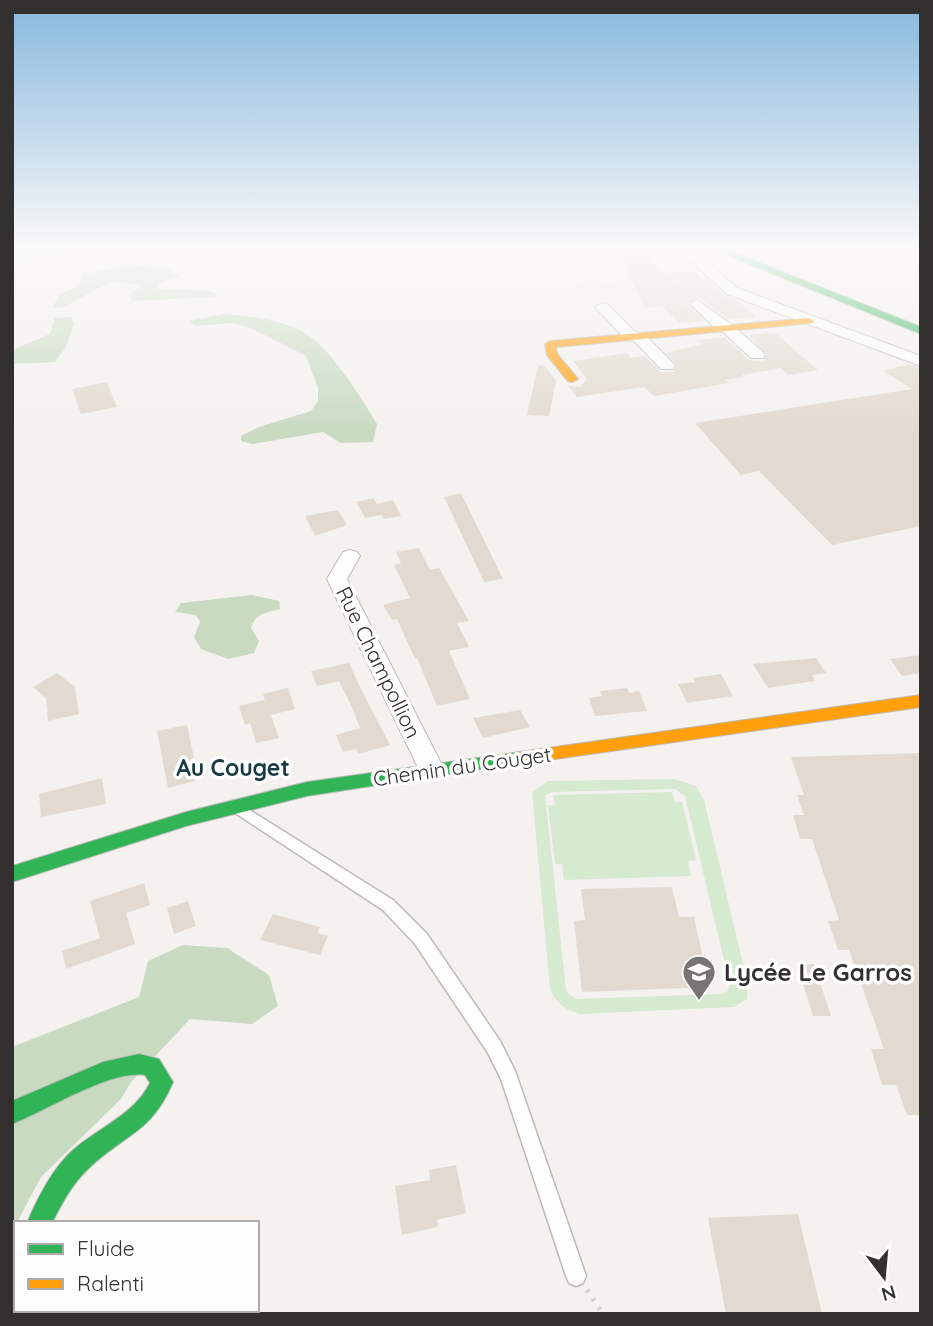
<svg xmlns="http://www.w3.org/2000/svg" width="933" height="1326" viewBox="0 0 933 1326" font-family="Quicksand,sans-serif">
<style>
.green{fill:#d6e9d1;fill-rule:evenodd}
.forest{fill:#c8dac2}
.building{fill:#e2dad1}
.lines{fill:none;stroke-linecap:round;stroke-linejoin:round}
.lane-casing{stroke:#bcbab9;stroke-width:3}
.street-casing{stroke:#bcbab9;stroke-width:2}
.fast-casing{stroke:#bcbab9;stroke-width:2}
.slow-casing{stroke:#bcbab9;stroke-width:2}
.path-far1{stroke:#d0cfcf;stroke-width:2.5;stroke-dasharray:1 3.5;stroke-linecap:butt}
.path{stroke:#d0cfcf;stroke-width:5;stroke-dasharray:2.5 8;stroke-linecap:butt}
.lane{fill:#fdfdfd;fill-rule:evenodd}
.street{fill:#fdfdfd;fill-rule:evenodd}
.fast{fill:#30b455;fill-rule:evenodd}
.slow{fill:#ff9f0a;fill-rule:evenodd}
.labels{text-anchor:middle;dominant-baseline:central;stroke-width:7;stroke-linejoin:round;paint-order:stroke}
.street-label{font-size:21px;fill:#333030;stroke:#fefefe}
.neighbourhood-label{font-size:23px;font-weight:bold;fill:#193a40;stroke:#fefefe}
.near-poi-label{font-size:24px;font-weight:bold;fill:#333030;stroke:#fefefe;text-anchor:start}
</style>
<rect width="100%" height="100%" fill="#f4f1ef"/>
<path class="green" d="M12 249H95L12 262Z
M674 779 696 786 704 800 748 985 747 999 734 1007 580 1014C564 1009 556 1004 550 988L532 792 548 781ZM675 789 685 796 730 985 727 992 721 994 577 999 568 994 566 990 545 795 553 792Z
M672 792 675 802H682L696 860 688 861 691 876 564 880 562 864H555L548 805H555L553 795Z"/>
<path class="forest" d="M131 265 170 269 180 276 157 284 159 289 210 291 218 294 213 297 133 301 128 296 141 286 112 281 64 307 52 308 60 294 79 286 82 274Z
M223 314C248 316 275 319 298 329 328 343 360 396 377 424L373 442 341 443 323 432 253 444 241 441V436L259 427 311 411 318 401V388L306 356 253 329 234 323 195 326 189 321Z
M71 317 74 324 66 347 55 362 12 364V350L50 334 55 318Z
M252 595 279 601 280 609C266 613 255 613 251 628L259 641 254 653 228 659 201 649 194 637 200 622 196 615 175 612 181 603Z
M183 945 227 948 269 975 278 1006 252 1024 190 1019 131 1082 121 1099 41 1177 12 1232V1047L139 997 148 961Z"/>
<path class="building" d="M647 253 661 273 696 271 702 280 706 278 725 296 737 300 756 317 728 319 699 298 687 304 704 321 680 323 661 306 646 308 627 274H632L619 255Z
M775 333 818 370 788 375 781 368 742 375 744 377 725 380 729 383 654 396 644 387 577 397 568 386 580 387 587 379 573 361 627 353 631 358 645 356 661 372H673L677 365 666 353 702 344 698 340 725 337 749 360 763 361 767 354 748 335Z
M909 364 921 368V526L832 545 759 471 741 475 695 423 912 389 883 371Z
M544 365 556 380 549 416 527 415 538 366Z
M107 382 117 407 81 414 72 389Z
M461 493 503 579 484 582 444 497Z
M374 498 377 504 393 500 401 516 384 519 382 515 365 518 356 502Z
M338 510 347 525 315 536 305 516Z
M419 548 430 570 439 568 469 621 457 623 469 647 449 651 470 699 437 706 417 658 415 659 397 619 392 620 383 605 410 598 394 565 401 563 396 552Z
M921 655V673L902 676 890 659Z
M816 658 826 673 812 675 815 681 768 688 753 664Z
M349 663 362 691 390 745 359 754 356 749 343 752 336 735 360 728 352 707 339 681 317 686 311 671Z
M57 673 75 687 79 714 48 721 46 698 33 687Z
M721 674 733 696 687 703 678 684 695 682 693 678Z
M288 688 295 709 271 715 279 738 256 743 250 723 245 725 239 706 265 700 263 694Z
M627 688 629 693 639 691 647 711 595 716 589 698 602 696 600 691Z
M520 710 530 727 483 738 473 718Z
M187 725 194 758 190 759 195 781 168 788 157 731Z
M921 753V1115H907L896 1085H882L871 1049H884L849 950H838L828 921 839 920 812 839H800L793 815H804L797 795H804L791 757Z
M102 778 106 804 41 817 39 794Z
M144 883 150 905 126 913 135 944 66 969 62 951 100 938 90 901Z
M672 887 679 917H694L709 987 582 992 574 921 585 920 581 889Z
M188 901 196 926 174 934 167 908Z
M273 914 320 927 317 933 328 936 320 955 260 940Z
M814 964 831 1016H813L797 965Z
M456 1165 466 1213 437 1220 438 1227 402 1235 395 1186 430 1180 429 1170Z
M798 1214 822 1314H726L708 1218Z"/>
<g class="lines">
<defs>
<path id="lane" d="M240 804 393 900 427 934 500 1041 515 1071 586 1276 583 1283 576 1286 569 1283 566 1276 501 1079 488 1053 415 944 383 910 235 813 233 809 235 805Z"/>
<path id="street" d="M678 249H692L737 288 921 356V366L727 294Z
M697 300 732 325 763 352 765 355 763 358H751L723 332 718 331 690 304Z
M602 303 607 304 635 332 643 333 673 363 675 366 673 369H661L634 341 626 340 595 307Z
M350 550 357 552 360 556 347 579 444 769 440 776 431 778 422 776 327 579 343 552Z
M16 1269V1310H26L12 1314V1271Z"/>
<path id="fast" d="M712 249H725L921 327V334Z
M520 752 526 754 529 758 526 762 307 796 186 826 12 882V866L186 812 307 782Z
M139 1054 159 1059 173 1082C151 1134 124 1134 88 1169 72 1184 62 1203 52 1223H27C38 1197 52 1169 73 1150 98 1128 134 1115 150 1083L145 1075C109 1070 46 1111 12 1124V1101L103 1062Z"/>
<path id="slow" d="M809 318 814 321 813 323 556 347 557 354 578 379 572 382 568 381 547 355 545 344 550 341Z
M921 695V707L520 764 514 762 511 758 514 754 520 752Z"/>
</defs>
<use href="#lane" class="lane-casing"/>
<use href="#street" class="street-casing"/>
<use href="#fast" class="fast-casing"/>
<use href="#slow" class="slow-casing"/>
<path class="path-far1" d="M578 286H610L628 290 701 285
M675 287 686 298"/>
<path class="path" d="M587 1290 603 1314"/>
<use href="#lane" class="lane"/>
<use href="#street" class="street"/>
<use href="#fast" class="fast"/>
<use href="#slow" class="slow"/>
</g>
<linearGradient id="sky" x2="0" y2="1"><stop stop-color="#87b8de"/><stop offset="0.57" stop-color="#faf9f8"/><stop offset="1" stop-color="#faf9f8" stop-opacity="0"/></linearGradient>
<rect width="933" height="435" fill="url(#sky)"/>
<defs>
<symbol id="school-pin" viewBox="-11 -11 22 30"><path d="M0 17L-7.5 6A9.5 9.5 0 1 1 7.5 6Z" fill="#777473" stroke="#fefefe"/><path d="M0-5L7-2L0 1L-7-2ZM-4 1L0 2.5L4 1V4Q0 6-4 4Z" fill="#fff"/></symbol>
</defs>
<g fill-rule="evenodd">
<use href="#school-pin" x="680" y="953" width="38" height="52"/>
</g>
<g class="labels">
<g class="street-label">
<text transform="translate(379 662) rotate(64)">Rue Champollion</text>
<text transform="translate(462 766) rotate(-8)">Chemin du Couget</text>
</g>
<g class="neighbourhood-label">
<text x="233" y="767">Au Couget</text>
</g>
<g class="near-poi-label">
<text x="724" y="972">Lycée Le Garros</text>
</g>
</g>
<rect width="933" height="1326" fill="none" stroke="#333030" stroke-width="28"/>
<rect x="14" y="1221" width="245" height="91" fill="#fefefe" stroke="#adacac" stroke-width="2"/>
<rect x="28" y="1244" width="35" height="10" fill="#30b455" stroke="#adacac" stroke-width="2"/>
<text x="77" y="1256" font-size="21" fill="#333030">Fluide</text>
<rect x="28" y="1279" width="35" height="10" fill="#ff9f0a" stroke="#adacac" stroke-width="2"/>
<text x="77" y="1291" font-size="21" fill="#333030">Ralenti</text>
<g transform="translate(884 1277) rotate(164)" stroke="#fefefe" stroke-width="5" paint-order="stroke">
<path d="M0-5L12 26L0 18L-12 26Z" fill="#333030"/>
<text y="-10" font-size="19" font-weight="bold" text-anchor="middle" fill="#333030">N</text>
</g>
</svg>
